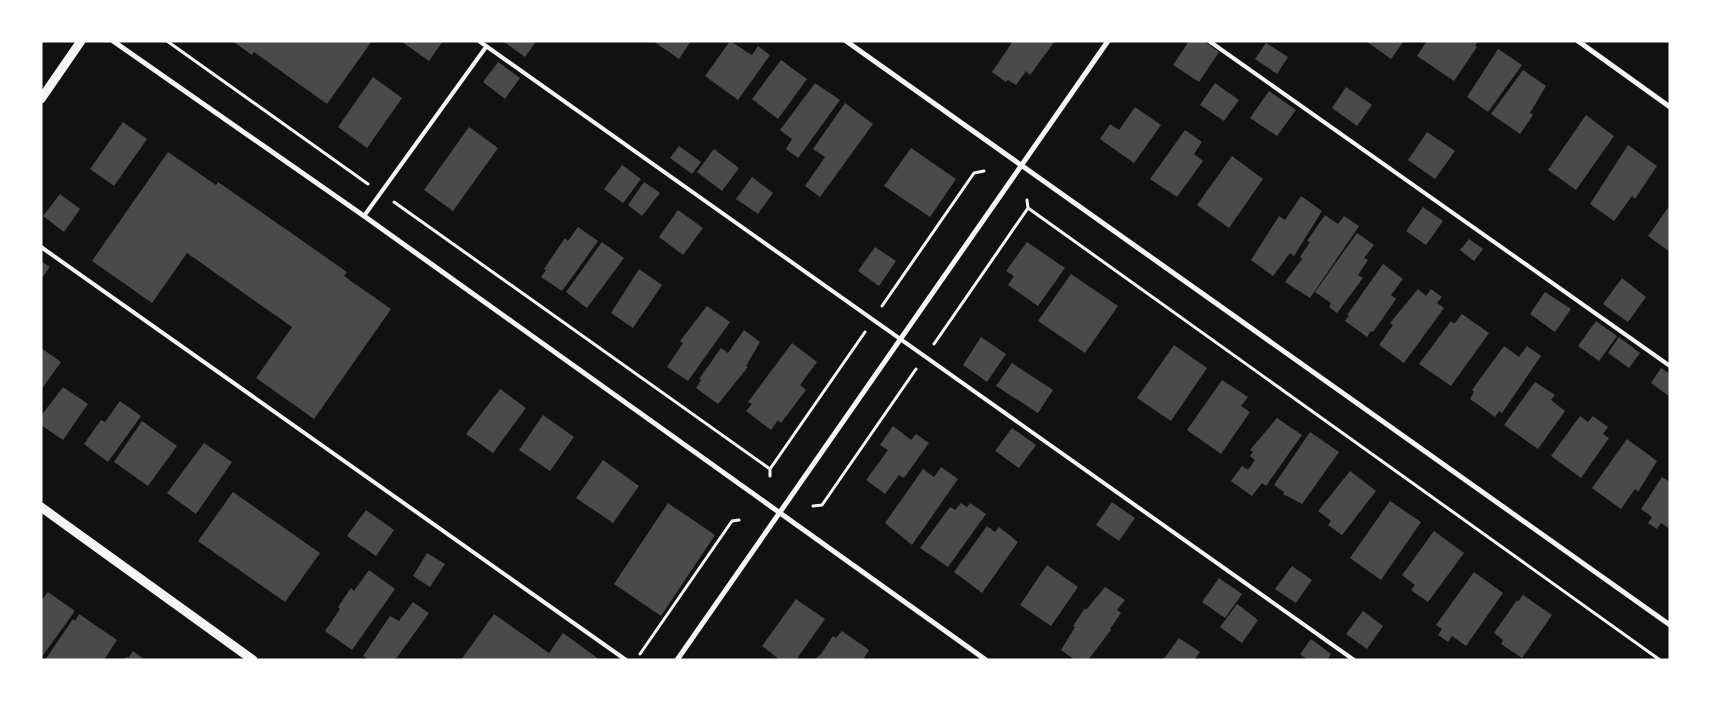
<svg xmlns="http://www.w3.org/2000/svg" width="1711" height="701" viewBox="0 0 1711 701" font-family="'Archivo Narrow',sans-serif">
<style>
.building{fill:#4a4a4a}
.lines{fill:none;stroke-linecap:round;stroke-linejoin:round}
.path{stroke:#f5f5f5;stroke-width:3}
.service{stroke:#f5f5f5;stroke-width:4}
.minor{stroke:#f5f5f5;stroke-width:5}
.tertiary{stroke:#f5f5f5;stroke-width:9}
</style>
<rect width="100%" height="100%" fill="#111"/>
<path class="building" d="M232 41H372L327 104 254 52 252 55Z
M401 41H443L429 61Z
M503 41H532L535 43 525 57Z
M653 41H691L679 59Z
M730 41 752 55 758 46 770 55 738 100 705 76Z
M1013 41H1055L1030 75 1026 71 1016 85 1008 80 1006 82 992 72Z
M1189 41H1204L1219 52 1199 82 1173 65Z
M1366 41H1404L1391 59Z
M1427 41H1478L1475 46 1477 47 1454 81 1417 56Z
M1266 43 1288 57 1277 74 1255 59Z
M1498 49 1522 65 1488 112 1467 97Z
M781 60 807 79 778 119 752 99Z
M498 62 520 78 505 99 483 82Z
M1523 70 1546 86 1530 113 1533 115 1520 134 1491 114Z
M373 77 402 98 367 148 338 127Z
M815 83 840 100 798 158 786 149 792 139 780 130Z
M1215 83 1239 100 1224 121 1200 105Z
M1346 87 1372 105 1357 126 1332 108Z
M1269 91 1296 110 1277 136 1250 118Z
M845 103 873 124 820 197 805 186 825 157 813 149Z
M1135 107 1161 125 1134 163 1100 139 1110 124 1119 130Z
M1586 115 1614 136 1576 190 1548 170Z
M123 122 147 139 114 186 90 169Z
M469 127 498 148 453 211 424 190Z
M1185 130 1202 142 1194 154 1203 161 1177 197 1150 179Z
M1427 132 1455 151 1435 179 1408 160Z
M1628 145 1657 166 1635 199 1632 196 1614 221 1590 204Z
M679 146 701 162 692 174 670 158Z
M911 148 956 179 930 217 884 186Z
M714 149 739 168 722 191 697 172Z
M168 152 216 185 218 182 347 272 344 276 391 309 314 419 256 378 292 327 187 253 152 303 92 261Z
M1232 156 1263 179 1229 228 1197 205Z
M622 165 641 179 623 203 604 189Z
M752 177 773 193 758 214 736 199Z
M644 182 660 193 642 216 628 205Z
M60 194 80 209 64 232 43 216Z
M1301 196 1322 211 1294 256 1290 253 1273 276 1251 260 1279 216 1285 220Z
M1670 205V252L1648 236Z
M1423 207 1443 221 1426 245 1406 231Z
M678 210 703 228 683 255 659 237Z
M1325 215 1338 224 1344 216 1359 226 1310 298 1285 282 1302 259 1300 257 1310 242 1307 241Z
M578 227 598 241 562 291 541 277 546 270 544 269 565 238 568 241Z
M1357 233 1374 245 1364 258 1368 260 1358 275 1363 278 1337 313 1329 307 1331 303 1315 292Z
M1469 239 1483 249 1474 261 1460 250Z
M602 242 624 258 587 308 566 292Z
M1027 242 1065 268 1038 306 1008 285 1014 276 1006 271Z
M875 247 896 261 879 286 858 271Z
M41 261 50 267 41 279Z
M1383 264 1403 279 1391 295 1396 299 1373 332 1371 331 1367 337 1345 321 1349 316 1347 315Z
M639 269 662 285 633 328 611 313Z
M1071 274 1118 306 1085 353 1038 321Z
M1622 278 1646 297 1628 322 1603 304Z
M1418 289 1426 296 1431 289 1442 297 1437 303 1444 308 1404 363 1379 345 1393 325 1390 323Z
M1545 292 1571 309 1555 332 1530 314Z
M707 306 730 322 688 381 667 367 683 343 680 341Z
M1462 314 1489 333 1451 386 1419 364 1451 321 1454 324Z
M1596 321 1617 336 1599 361 1578 346Z
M744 330 760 342 746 366 748 367 718 404 696 388 701 380 699 379 721 348 728 353Z
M981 337 1006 354 987 382 963 365Z
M1619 337 1640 353 1629 368 1608 353Z
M792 343 817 362 800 385 806 390 781 423 778 420 771 430 746 411 752 404 748 402Z
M1174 345 1207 368 1171 421 1137 398Z
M1504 346 1519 357 1527 346 1541 356 1502 413 1499 411 1495 417 1470 399 1474 392 1472 390Z
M41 348 61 362 41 390Z
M1012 363 1053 390 1038 413 996 386Z
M1661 368 1670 374V397L1651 383Z
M1222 380 1248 397 1241 406 1250 412 1221 454 1187 430Z
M1535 382 1555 395 1551 400 1565 411 1538 449 1504 425Z
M63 387 88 404 63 440 41 425V416Z
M500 389 526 408 493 453 466 434Z
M120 401 141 416 108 462 84 444 101 420 105 422Z
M543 415 574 437 550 471 519 450Z
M1580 416 1588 422 1593 416 1608 427 1603 434 1609 438 1581 478 1551 456Z
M1277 418 1302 435 1266 486 1262 483 1252 496 1231 481 1242 466 1248 470 1255 460 1250 456 1253 452 1250 450Z
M142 421 177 446 148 486 114 462Z
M893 426 911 440 916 434 929 443 904 478 899 475 885 494 866 480 888 450 880 445Z
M1012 428 1036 445 1019 468 995 451Z
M1310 432 1339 452 1302 504 1283 494 1284 492 1274 485Z
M1627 439 1657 461 1638 492 1635 489 1621 509 1592 488Z
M204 443 232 462 196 514 167 493Z
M603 460 639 486 613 523 576 498Z
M941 467 958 479 912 545 885 523 923 469 934 477Z
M1350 471 1376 491 1342 535 1328 525 1331 521 1318 511Z
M1662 477 1670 482V529L1661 523 1657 529 1648 523 1652 517 1641 509Z
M233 492 320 553 285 602 198 541Z
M1390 501 1421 522 1381 580 1350 558Z
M1112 502 1135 518 1119 541 1096 525Z
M668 503 715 535 661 616 614 584Z
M961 503 967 507 970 503 986 514 948 567 920 548 950 507 955 510Z
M366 510 394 530 376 556 347 536Z
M987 526 995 532 999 527 1018 542 982 593 954 572Z
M1434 531 1464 553 1428 602 1411 590 1415 585 1402 575Z
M427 553 445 564 430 587 413 576Z
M1047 565 1078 587 1051 626 1020 605Z
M1292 566 1312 580 1296 603 1275 589Z
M369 570 395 589 352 650 325 631 340 609 338 607 351 588 354 591Z
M1474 572 1503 593 1466 646 1452 636 1448 642 1438 635 1442 629 1436 625Z
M1219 578 1242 594 1225 618 1202 602Z
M1105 587 1125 600 1117 610 1121 613 1110 629 1111 630 1088 660H1075L1061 650 1075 627 1073 626 1085 608 1086 610Z
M48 592 75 611 41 658V601Z
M1523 595 1552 615 1522 658 1501 644 1503 640 1494 633 1517 600 1518 602Z
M796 599 825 619 796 660H780L762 646Z
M413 602 429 613 395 660H369L363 656 390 616 399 621Z
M1237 604 1258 620 1242 643 1220 627Z
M1363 611 1383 626 1367 649 1346 634Z
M79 614 117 640 104 660H45L73 619 75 621Z
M494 614 549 653 563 633 600 660H461Z
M842 631 869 650 864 658 867 660H814L821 654 833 636 836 638Z
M1179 638 1200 652 1194 660H1163Z
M1311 639 1331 654 1327 660H1308L1300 654Z
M133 651 145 660H124L126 657 128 658Z"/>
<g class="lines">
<path class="path" d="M167 41 368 184
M1027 200 1028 208 1660 660
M394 202 770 469
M882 306 974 173 984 171
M934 344 1028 208
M770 476V469L865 332
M813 506 822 505 916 369
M640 654 732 521 739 520"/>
<path class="service" d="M479 41 1354 660
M1209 41 1670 366
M364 216 486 47
M41 247 626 660"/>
<path class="minor" d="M113 41 364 216 986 660
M846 41 1670 625
M1578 41 1670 107
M677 660 1108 41"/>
<path class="tertiary" d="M41 99 81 41
M41 507 253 660"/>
</g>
<rect width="1711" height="701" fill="none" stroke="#ffffff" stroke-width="85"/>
</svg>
